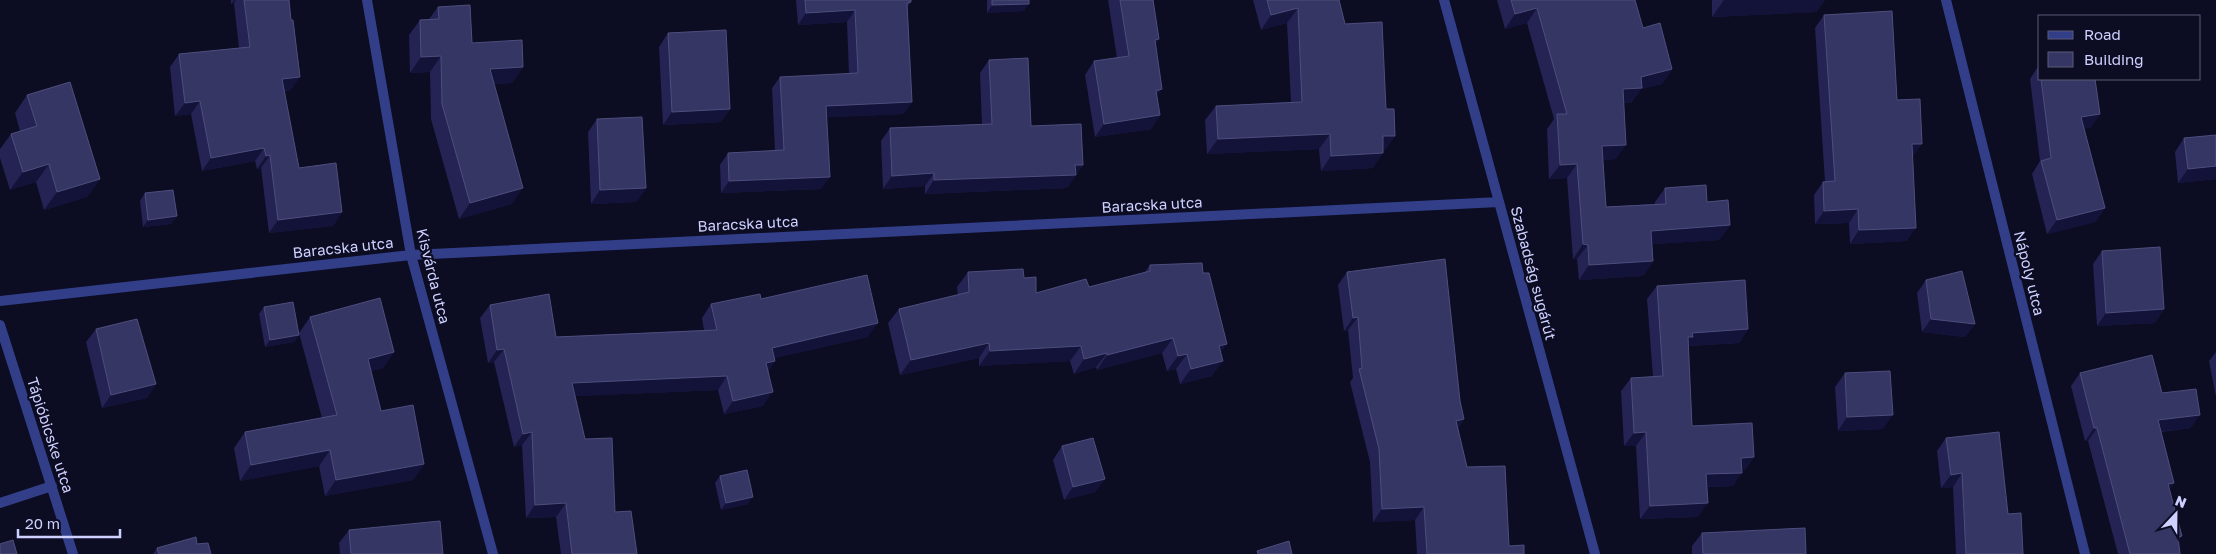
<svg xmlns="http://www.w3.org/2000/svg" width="2216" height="554" viewBox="0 0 2216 554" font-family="'Golos Text',sans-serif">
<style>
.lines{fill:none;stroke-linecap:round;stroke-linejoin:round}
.street{stroke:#323e87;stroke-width:10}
.wall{fill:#242353}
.shaded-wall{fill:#131238}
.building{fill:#363665;stroke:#4e4e7e}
.labels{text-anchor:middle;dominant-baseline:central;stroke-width:4.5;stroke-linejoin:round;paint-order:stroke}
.street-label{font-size:15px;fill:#ced1ff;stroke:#0c0c23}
</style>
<rect width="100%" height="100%" fill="#0c0c23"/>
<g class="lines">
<path class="street" d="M367 0 411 255 493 554
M1444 0 1595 554
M1946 0 2085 554
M0 301 411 255 1499 202
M0 325 73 554
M0 503 52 486"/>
</g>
<path class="wall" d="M231 0H289L291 90 284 91 299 168 342 212 333 226 269 233 261 168 257 169 255 161 202 171 191 114 175 116 170 67 179 54 239 48 234 3 231 4Z
M796 0H911V2L907 7 904 114 827 117 821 189 721 193 720 165 728 153 775 151 772 88 780 77 849 74 847 22 798 25Z
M987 0H1029L1024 11 987 13Z
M1108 0H1153L1159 39 1155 45 1157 97 1160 115 1151 129 1095 137 1085 75 1094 61 1117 58Z
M1253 0H1339L1345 24 1386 109 1395 136 1385 150H1383L1373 168 1321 171 1319 149 1207 154 1205 120 1216 106 1291 102 1287 23 1261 30Z
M1497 0H1635L1643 28 1672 69 1662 84 1641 89 1631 103H1624L1616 159 1603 160 1606 207 1655 204V202L1665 188 1707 202 1730 225 1719 240 1652 244 1653 261 1643 276 1579 280 1577 259H1573L1567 178 1549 179 1547 129 1554 119 1527 23 1505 29Z
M1712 0H1825L1816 12 1712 17Z
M438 7 472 43 523 67 512 83 494 84 512 204 459 219 431 119 430 72 410 73 409 35 420 20 429 19Z
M1824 15 1897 100 1912 157 1907 241 1850 244 1849 223 1815 224 1814 195 1823 182H1825L1815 28Z
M668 33 730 109 721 122 663 125 659 47Z
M989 60 1031 126 1083 165 1067 188 925 194V186L883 189 881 141 890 128 982 124 980 73Z
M2039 65 2040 79H2095L2100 114 2090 128H2084L2105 208 2095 222 2047 234 2032 174 2040 161 2030 79Z
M27 95 100 179 87 197 44 210 36 182 10 190 0 158V149L11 134 20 131 15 113Z
M597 119 646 188 636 202 591 204 588 132Z
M2216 135V179L2178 183 2175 152 2184 138Z
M145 193 177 216 171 224 143 227 140 201Z
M2102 251 2164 309 2155 323 2097 326 2093 264Z
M1150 265 1203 273 1221 353 1212 376 1180 384 1176 369 1167 371 1162 353 1097 370 1096 367 1074 374 1070 361 979 366V358L900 375 888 323 899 309 958 295 957 287 968 272 1024 278 1036 293 1089 287 1144 273Z
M1347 272 1460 401 1464 419 1458 428 1467 467 1509 546 1524 554H1417L1415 520 1373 522 1370 462 1350 382 1353 378 1348 330 1344 331 1338 285Z
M1926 280 1975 324 1965 337 1922 332 1917 293Z
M1657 286 1748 329 1739 343 1688 346 1692 426 1754 457 1745 470H1742L1733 486 1707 487 1698 517 1640 519 1636 446H1624L1621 391 1631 378 1653 377 1647 299Z
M761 299 868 337 774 358 775 361 768 371 763 406 724 414 718 390 575 396 585 439 615 512 637 554H561L556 517 526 518 522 445 514 447 494 362 488 363 480 318 490 305 556 337 704 330 702 318 711 304Z
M264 307 299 335 294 342 265 347 259 314Z
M310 317 394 352 383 368 371 371 381 411 424 464 413 480 325 496 319 466 240 481 234 448 245 432 322 418 299 333Z
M96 329 156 384 147 398 102 408 86 342Z
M2216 352V397L2209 361Z
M1845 373 1883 429 1838 431 1835 387Z
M2080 373 2162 393 2191 428 2161 432 2174 483 2169 489 2182 536 2178 541 2180 554H2118L2088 441H2085L2071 386Z
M1946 438 2008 514 2023 554H1956L1953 487 1941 488 1937 451Z
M1062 446 1105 479 1095 492 1064 500 1053 460Z
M720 476 748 504 721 510 715 483Z
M349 530 443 554H340L339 543Z
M1702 533 1806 554H1692V546Z
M197 544 211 554H153L157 548Z"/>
<path class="shaded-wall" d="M234 0H236L234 3 231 4Z
M1724 0H1825L1816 12 1712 17Z
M1029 4 1024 11 987 13 992 5Z
M1298 8 1287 23 1261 30 1271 15Z
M1537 8 1527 23 1505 29 1515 14Z
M855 10 847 22 798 25 806 13Z
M1159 39 1150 53 1155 40Z
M441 56 430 72 410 73 421 57Z
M523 67 512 83 479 85 490 69Z
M1672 69 1662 84 1641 89 1631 103H1613L1623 89 1641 77Z
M300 77 291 90 273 92 282 79Z
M1162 89 1153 103 1156 91Z
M200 101 191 114 175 116 185 103Z
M912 102 904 114 818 118 826 106Z
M730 109 721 122 663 125 672 112Z
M2100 114 2090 128 2072 130 2081 117Z
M1160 115 1151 129 1095 137 1104 124Z
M1330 134 1319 149 1207 154 1218 139Z
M1383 136H1395L1385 150 1372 151Z
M1912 144H1922L1913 157Z
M1626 145 1616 159 1592 161 1602 146Z
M264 148 255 161 202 171 211 158Z
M1383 153 1373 168 1321 171 1331 156Z
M270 155 261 168 257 169 266 156Z
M49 164 36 182 10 190 23 172Z
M1577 164 1567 178 1549 179 1560 165Z
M1075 165H1083L1067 188 925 194 934 180Z
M2216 166V179L2178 183 2188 169Z
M934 173 925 186 883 189 892 176Z
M830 177 821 189 721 193 729 181Z
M100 179 87 197 44 210 57 192Z
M523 188 512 204 459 219 470 203Z
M646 188 636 202 591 204 600 190Z
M2105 208 2095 222 2047 234 2057 220Z
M1858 209 1849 223 1815 224 1824 211Z
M342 212 333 226 269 233 278 220Z
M177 216 171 224 143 227 148 220Z
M1730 225 1719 240 1641 245 1651 231Z
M1916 228 1907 241 1850 244 1859 230Z
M1583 244 1588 245 1577 259H1573Z
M1653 261 1643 276 1579 280 1589 265Z
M2164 309 2155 323 2097 326 2106 313Z
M1358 317 1348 330 1344 331 1353 318Z
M1931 319 1975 324 1965 337 1922 332Z
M878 323 868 337 762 361 772 348Z
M1748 329 1739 343 1686 346 1688 337 1692 333Z
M299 335 294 342 265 347 270 340Z
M1173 338 1162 353 1097 370 1107 355Z
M989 343 979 358 900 375 911 360Z
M1227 344 1216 359 1219 346Z
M1081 346 1070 361 979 366 990 351Z
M504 349 494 362 488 363 497 350Z
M394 352 383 368 357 375 368 359Z
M1107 353 1096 367 1074 374 1084 359Z
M1187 354 1176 369 1167 371 1178 356Z
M775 361 765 374 766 363Z
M1223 361 1212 376 1180 384 1191 369Z
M727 376 718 390 563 397 572 383Z
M156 384 147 398 102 408 111 395Z
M773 392 763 406 724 414 733 401Z
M1893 415 1883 429 1838 431 1847 417Z
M2200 415 2191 428 2148 433 2158 420Z
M1464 419 1455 432 1456 421Z
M2094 428H2097L2088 441H2085Z
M532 432 522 445 514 447 523 434Z
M1646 432 1636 446H1624L1634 433Z
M330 450 319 466 240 481 251 465Z
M1754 457 1745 470 1732 471 1741 458Z
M424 464 413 480 325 496 336 480Z
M1742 473 1733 486 1697 487 1706 474Z
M1962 473 1953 487 1941 488 1951 475Z
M1105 479 1095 492 1064 500 1073 487Z
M2174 483 2165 496 2168 484Z
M753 497 748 504 721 510 726 503Z
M566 503 556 517 526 518 535 505Z
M1708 503 1698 517 1640 519 1650 506Z
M1424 507 1415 520 1373 522 1382 509Z"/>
<path class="building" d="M244 0H289L291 20H293L300 77 282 79 299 168 336 163 342 212 278 220 270 155 266 156 264 148 211 158 200 101 185 103 179 54 250 47Z
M805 0H911V2L907 3 912 102 826 106 830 177 729 181 728 153 784 150 780 77 858 73 855 10 806 13Z
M992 0H1029V4L992 5Z
M1120 0H1153L1159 39 1155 40 1162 89 1156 91 1160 115 1104 124 1094 61 1129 56Z
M1267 0H1339L1345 24 1382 22 1386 109H1394L1395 136H1383V153L1331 156 1330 134 1218 139 1216 106 1302 102 1298 8 1271 15Z
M1511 0H1635L1643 28 1660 23 1672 69 1641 77 1642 88 1623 89 1626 145 1602 146 1606 207 1666 204 1665 188 1706 185 1707 202 1728 200 1730 225 1651 231 1653 261 1589 265 1588 245 1583 244 1577 164 1560 165 1557 114H1567L1537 8 1515 14Z
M470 5 472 43 522 40 523 67 490 69 523 188 470 203 442 104 441 56 421 57 420 20 439 19 438 7Z
M1892 11 1897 100 1920 99 1922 144H1912L1916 228 1859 230 1858 209 1824 211 1823 182 1835 181 1824 15Z
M726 30 730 109 672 112 668 33Z
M1028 58 1031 126 1081 124 1083 165H1075L1076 175 934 180V173L892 176 890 128 992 124 989 60Z
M2041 79H2095L2100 114 2081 117 2105 208 2057 220 2041 161 2051 158Z
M70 82 100 179 57 192 49 164 23 172 11 134 37 126 27 95Z
M642 117 646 188 600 190 597 119Z
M2216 135V166L2188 169 2184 138Z
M173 190 177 216 148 220 145 193Z
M2160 247 2164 309 2106 313 2102 251Z
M1445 259 1460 401 1464 419 1456 421 1467 467 1505 466 1509 546 1524 545V554H1427L1424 507 1382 509 1379 449 1359 369 1362 368 1358 317 1353 318 1347 272Z
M1202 263 1203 273H1209L1227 344 1219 346 1223 361 1191 369 1187 354 1178 356 1173 338 1107 355V353L1084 359 1081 346 990 351 989 343 911 360 899 309 969 292 968 272 1023 269 1024 278 1036 277V293L1086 279 1089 287 1150 271V265Z
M1962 271 1975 324 1931 319 1926 280Z
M867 275 878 323 772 348 775 361 766 363 773 392 733 401 727 376 572 383 585 439 612 438 615 512 631 511 637 554H572L566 503 535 505 532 432 523 434 504 349 497 350 490 305 549 294 556 337 717 330 711 304 760 294 761 299Z
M1745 280 1748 329 1692 333 1693 337H1688L1692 426 1752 423 1754 457 1741 458 1742 473 1706 474 1708 503 1650 506 1646 432 1634 433 1631 378 1663 376 1657 286Z
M380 298 394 352 368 359 381 411 413 405 424 464 336 480 330 450 251 465 245 432 337 415 310 317Z
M293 302 299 335 270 340 264 307Z
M137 319 156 384 111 395 96 329Z
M2152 355 2162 393 2196 389 2200 415 2158 420 2174 483 2168 484 2182 536 2178 537 2180 554H2130L2097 428H2094L2080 373Z
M1890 371 1893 415 1847 417 1845 373Z
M1999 432 2008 514 2021 513 2023 554H1966L1962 473 1951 475 1946 438Z
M1093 438 1105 479 1073 487 1062 446Z
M747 470 753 497 726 503 720 476Z
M440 521 443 554H351L349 530Z
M1805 528 1806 554H1703L1702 533Z
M196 537 197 544 208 543 211 554H159L157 548Z
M13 540 17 554H0V544Z
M1289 541 1292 554H1258L1257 551Z"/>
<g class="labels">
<g class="street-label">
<text transform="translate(1152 204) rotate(-3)">Baracska utca</text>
<text transform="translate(748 223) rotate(-3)">Baracska utca</text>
<text transform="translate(343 247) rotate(-6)">Baracska utca</text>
<text transform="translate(1534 273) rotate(75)">Szabadság sugárút</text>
<text transform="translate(2030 273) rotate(76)">Nápoly utca</text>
<text transform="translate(434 276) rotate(76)">Kisvárda utca</text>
<text transform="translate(51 435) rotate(72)">Tápióbicske utca</text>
</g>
</g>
<rect x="2038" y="15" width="162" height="65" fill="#0c0c23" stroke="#5a5b7b"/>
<rect x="2048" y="31" width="25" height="8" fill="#323e87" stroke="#5a5b7b"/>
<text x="2084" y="40" font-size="15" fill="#ced1ff">Road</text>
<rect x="2048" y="52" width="25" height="15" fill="#363665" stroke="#5a5b7b"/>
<text x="2084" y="65" font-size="15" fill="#ced1ff">Building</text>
<g transform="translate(2176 514) rotate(22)" stroke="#0c0c23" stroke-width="4" paint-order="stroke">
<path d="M0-4L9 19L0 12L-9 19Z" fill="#ced1ff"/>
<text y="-8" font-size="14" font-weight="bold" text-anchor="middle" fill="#ced1ff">N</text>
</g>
<path d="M18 529v8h102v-8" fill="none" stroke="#ced1ff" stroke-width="2.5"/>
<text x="25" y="529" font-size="15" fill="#ced1ff" stroke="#0c0c23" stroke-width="4" paint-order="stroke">20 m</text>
</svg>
